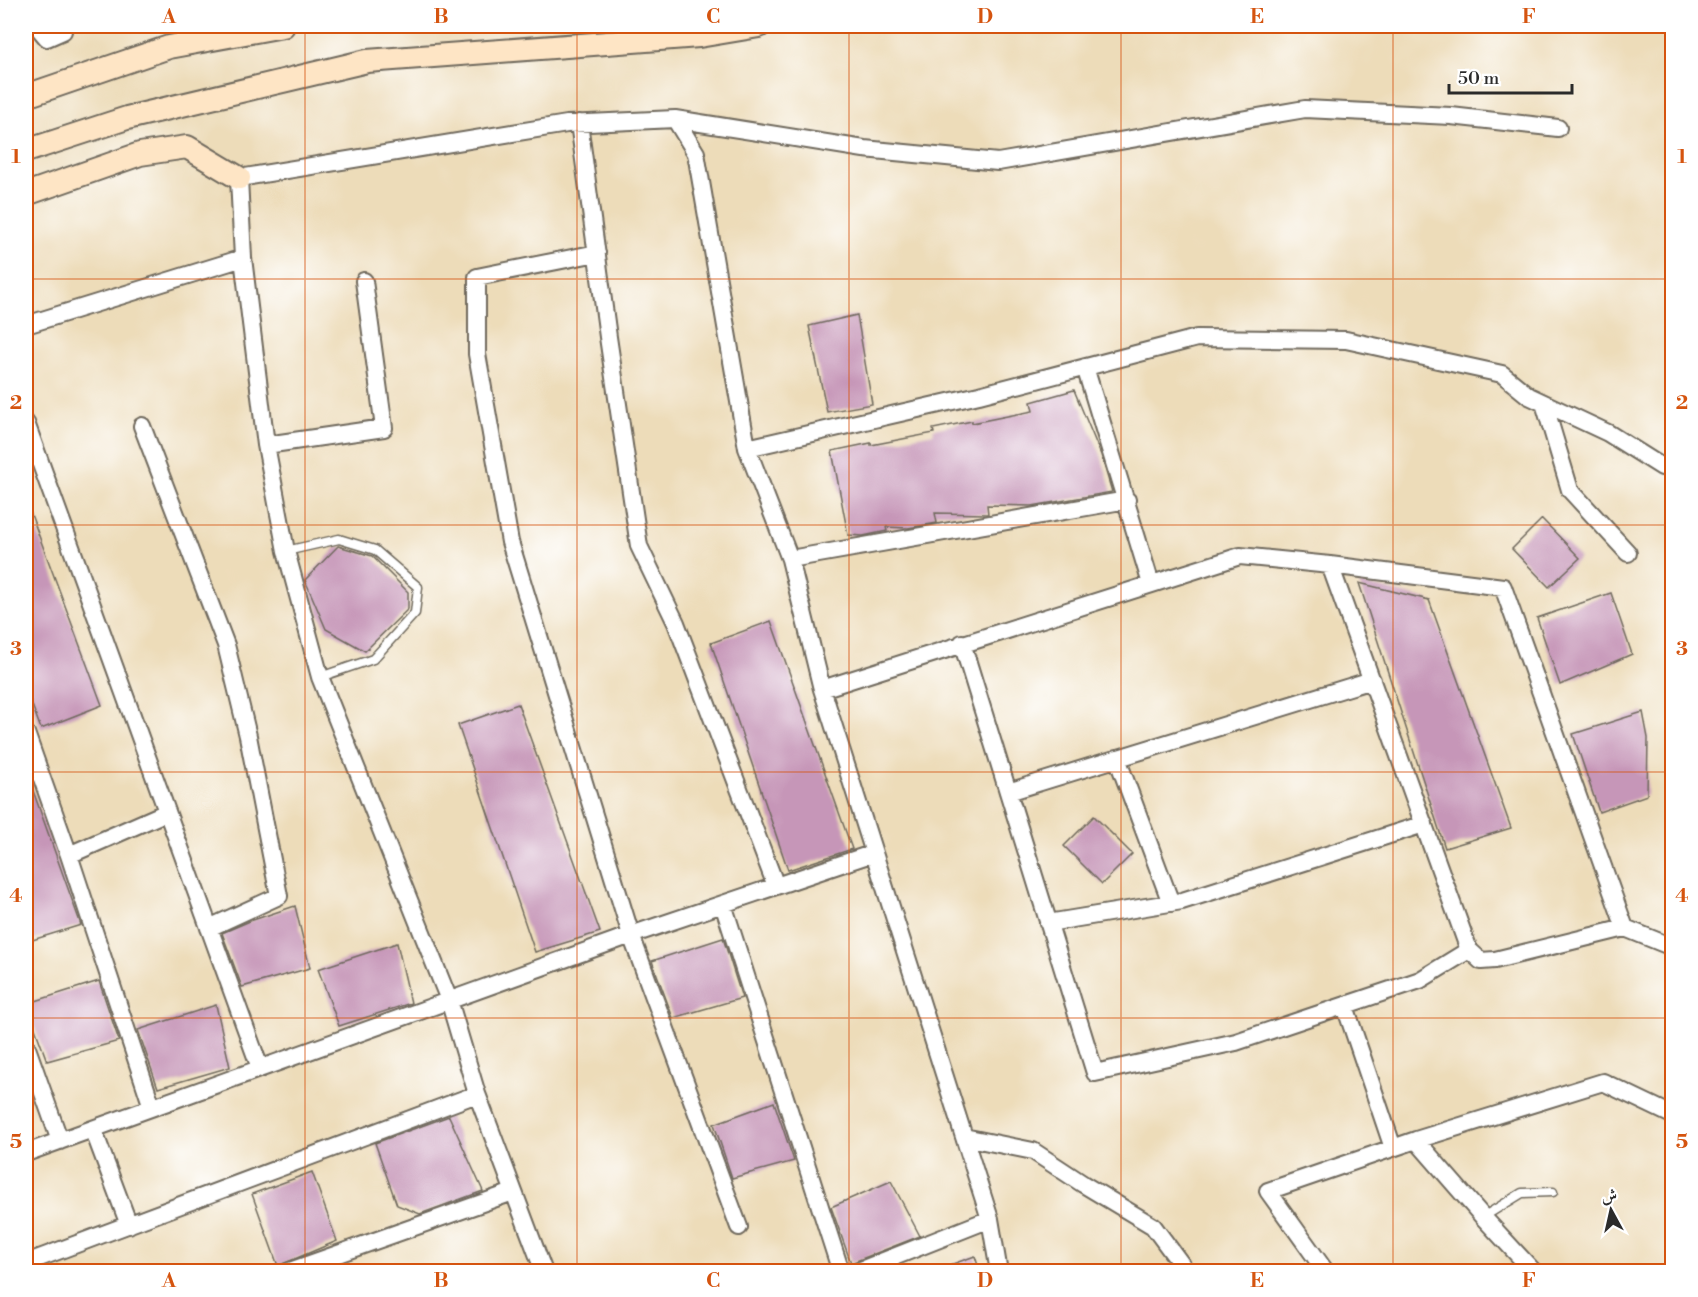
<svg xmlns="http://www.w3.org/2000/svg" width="1698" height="1297" viewBox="0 0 1698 1297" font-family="'Libre Bodoni',Amiri,serif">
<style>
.building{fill:#c696b8}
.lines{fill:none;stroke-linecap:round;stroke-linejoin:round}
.lane-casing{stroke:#6f695d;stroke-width:11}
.street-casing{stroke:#6f695d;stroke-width:20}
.secondary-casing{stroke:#6f695d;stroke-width:26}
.lane{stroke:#fff;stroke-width:8}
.street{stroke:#fff;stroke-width:16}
.secondary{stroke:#fee5c5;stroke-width:22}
.grid{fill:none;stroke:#d5540f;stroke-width:1.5;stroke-opacity:0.55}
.neatline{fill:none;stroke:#d5540f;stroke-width:2}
.grid-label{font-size:20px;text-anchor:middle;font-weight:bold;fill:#d5540f}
</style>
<rect width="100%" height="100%" fill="#fff"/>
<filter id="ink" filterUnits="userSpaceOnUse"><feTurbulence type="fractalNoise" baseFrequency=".0167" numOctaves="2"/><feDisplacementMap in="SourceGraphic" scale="12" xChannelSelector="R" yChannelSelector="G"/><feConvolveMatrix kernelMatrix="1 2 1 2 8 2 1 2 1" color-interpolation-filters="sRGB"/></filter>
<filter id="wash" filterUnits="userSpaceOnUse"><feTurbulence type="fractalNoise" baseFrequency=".008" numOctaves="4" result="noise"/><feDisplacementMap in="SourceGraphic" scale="24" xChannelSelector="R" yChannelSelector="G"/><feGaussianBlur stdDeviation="1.35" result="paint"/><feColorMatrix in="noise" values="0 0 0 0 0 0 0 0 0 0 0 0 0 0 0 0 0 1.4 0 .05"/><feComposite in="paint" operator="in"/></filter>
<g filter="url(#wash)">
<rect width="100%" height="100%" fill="#eddcb9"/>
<g id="blocks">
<path class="building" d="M857 315 872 404 827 412 809 326Z
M1074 390 1101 455 1112 492 1032 506 987 505 988 514H986L935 513 937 523 908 528 886 527 887 531 863 536 848 535 832 451 871 443V445L934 433 933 429 972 421V423L1033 411 1031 402Z
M26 501 102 705 41 729 26 689Z
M1542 519 1580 558 1549 587 1512 549Z
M338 546 372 556 408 592V609L365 651 326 629 305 580Z
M1359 583 1429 600 1511 828 1445 848Z
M1611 593 1632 654 1560 685 1537 618Z
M771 621 852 849 788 870 711 643Z
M518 704 600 932 535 952 458 725Z
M1643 712 1648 738 1647 795 1599 812 1573 734Z
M26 774H27L81 925 26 942Z
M1094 816 1132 854 1102 884 1064 846Z
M295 906 310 968 242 987 222 933 250 921Z
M723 938 742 998 673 1018 652 961Z
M397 943 411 1003 339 1026 318 969Z
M99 981 119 1041 47 1061 26 1004Z
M216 1005 230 1067 158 1088 138 1030Z
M774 1102 794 1161 732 1178 714 1124Z
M449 1116 483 1191 420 1214 397 1205 375 1143Z
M312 1172 337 1241 278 1266 252 1194Z
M891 1181 920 1236 851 1263 831 1207Z
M975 1256 980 1272H937L936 1270Z"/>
</g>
</g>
<g filter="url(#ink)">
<use href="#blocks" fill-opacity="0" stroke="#6f695d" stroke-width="1.5"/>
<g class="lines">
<defs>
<path id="lane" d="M286 551 339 539 375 550 418 587 415 613 373 659 320 677
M1483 1217 1522 1193 1553 1192"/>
<path id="street" d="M37 26 47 38 63 31 62 26
M675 119 696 153 747 448 790 559 822 689 990 1219 999 1272
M579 123 608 337 639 546 676 623 776 886
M597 253 477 277V354L510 542 631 935 739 1227
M26 325 243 258
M1085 367 1151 584
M1544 403 1570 490 1628 553
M26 423 260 1068
M142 426 226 645 248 736 279 896 209 928
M266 445 384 428 364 281
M747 448 979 395 1197 338 1346 340 1502 374 1529 396 1608 433 1662 467 1672 468
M790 559 1127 500
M1330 565 1469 950 1481 961 1495 960 1625 928
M962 643 1095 1073 1236 1042 1420 980 1469 950
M822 689 1240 556 1330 565 1503 587 1625 928 1672 947
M26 733 69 855 152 1107
M1117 758 1171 903
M1008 792 1372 680
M69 855 167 812
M723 904 841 1272
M1048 923 1182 901 1424 824
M1345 1006 1393 1148
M26 1045 60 1141
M93 1129 129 1225
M964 1137 1033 1151 1083 1184 1153 1226 1187 1272
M1416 1140 1483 1217 1534 1272
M26 1153 631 935 874 853
M26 1263 477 1094
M287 1272 513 1192
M544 1272 477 1094 449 1000 320 677 286 551 266 445 243 258 239 178 567 124 675 119 864 149 998 162 1305 109 1451 116 1558 128
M856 1272 990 1219
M1326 1272 1268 1191 1416 1140 1603 1082 1672 1115"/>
<path id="secondary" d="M26 96 169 47 283 26
M26 151 127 118 367 61 699 36 759 26
M26 194 140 154 187 147 239 178"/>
</defs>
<use href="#lane" class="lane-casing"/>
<use href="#street" class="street-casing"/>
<use href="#secondary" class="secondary-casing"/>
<use href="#lane" class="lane"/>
<use href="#street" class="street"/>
<use href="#secondary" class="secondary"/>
</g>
</g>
<path class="grid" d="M305 26V1272M577 26V1272M849 26V1272M1121 26V1272M1393 26V1272M26 279H1672M26 525H1672M26 772H1672M26 1018H1672"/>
<rect width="1698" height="1297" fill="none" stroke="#fff" stroke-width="66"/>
<g transform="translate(1611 1210) rotate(352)" stroke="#ffffff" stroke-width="4.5" paint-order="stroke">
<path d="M0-4.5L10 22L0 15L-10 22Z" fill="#2b2b2b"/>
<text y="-9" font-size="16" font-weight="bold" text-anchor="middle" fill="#2b2b2b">ش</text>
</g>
<path d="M1449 84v9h123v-9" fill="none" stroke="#2b2b2b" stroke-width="3"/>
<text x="1458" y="84" font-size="18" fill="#2b2b2b" stroke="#ffffff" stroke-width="4.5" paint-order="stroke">50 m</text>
<rect x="33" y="33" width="1632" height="1231" class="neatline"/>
<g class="grid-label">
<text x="169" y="23">A</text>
<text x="441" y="23">B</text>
<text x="713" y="23">C</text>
<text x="985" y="23">D</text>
<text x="1257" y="23">E</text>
<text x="1529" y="23">F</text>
<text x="16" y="163">1</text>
<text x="1682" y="163">1</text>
<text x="16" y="409">2</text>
<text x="1682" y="409">2</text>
<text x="16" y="655">3</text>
<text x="1682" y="655">3</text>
<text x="16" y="902">4</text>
<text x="1682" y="902">4</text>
<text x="16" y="1148">5</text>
<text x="1682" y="1148">5</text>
<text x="169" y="1287">A</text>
<text x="441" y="1287">B</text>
<text x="713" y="1287">C</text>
<text x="985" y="1287">D</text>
<text x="1257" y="1287">E</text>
<text x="1529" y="1287">F</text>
</g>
</svg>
